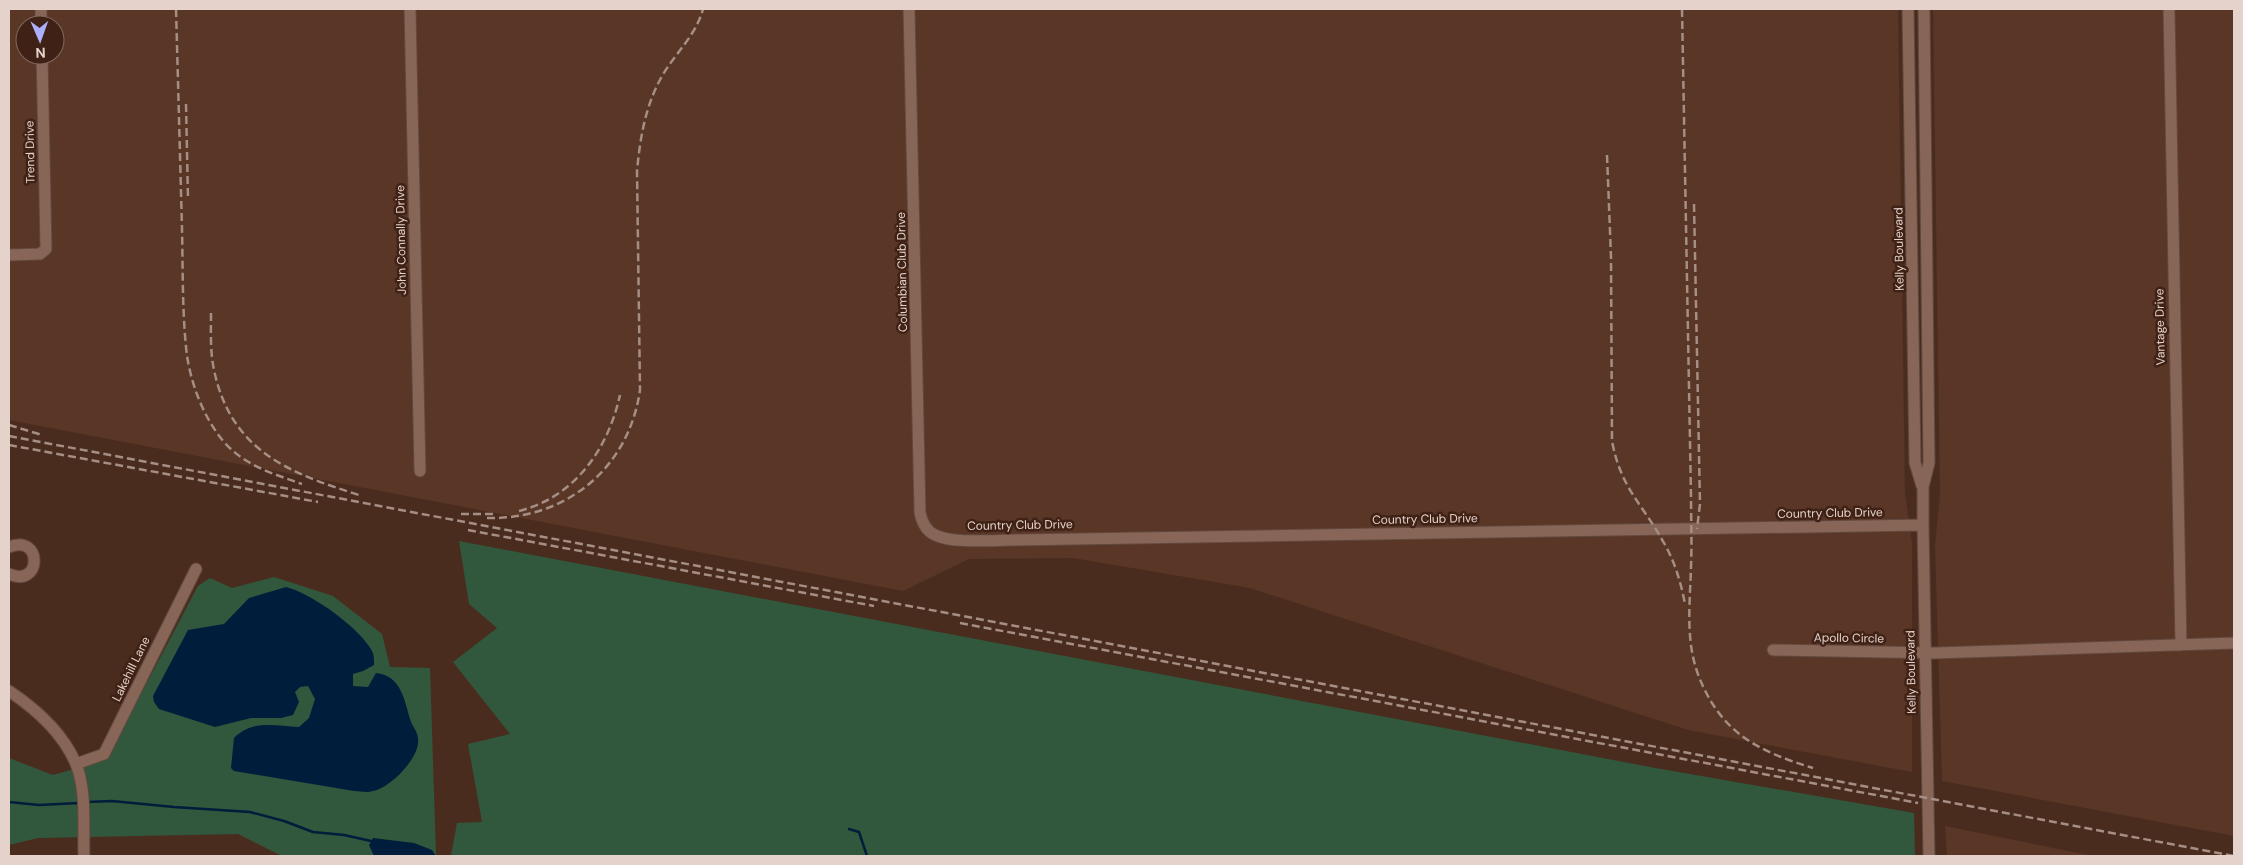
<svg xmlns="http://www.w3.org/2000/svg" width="2243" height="865" viewBox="0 0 2243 865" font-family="'DM Sans',sans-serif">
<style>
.built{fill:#593626;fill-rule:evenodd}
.green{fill:#31583c}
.water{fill:#001d3c}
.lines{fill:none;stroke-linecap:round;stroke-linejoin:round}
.stream{stroke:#001d3c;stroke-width:2.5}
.minor-casing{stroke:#62483e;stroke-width:13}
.minor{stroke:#876557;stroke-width:11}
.rail{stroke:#a58e84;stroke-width:2.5;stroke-dasharray:8 4;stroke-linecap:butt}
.labels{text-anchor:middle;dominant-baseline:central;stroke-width:5;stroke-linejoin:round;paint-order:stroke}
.street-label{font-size:12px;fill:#e5d2ca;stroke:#3f2215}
</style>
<rect width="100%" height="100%" fill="#4a2c1f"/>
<path class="built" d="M9 9H1898L1905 494 1912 543V772L1688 730 1250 588 1073 558 969 559 903 591 9 420ZM25 25H55V55H25Z
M1933 9H2234V836L1942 781 1935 546 1940 495Z
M1945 826 2093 856H1947Z"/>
<path class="green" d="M459 541 1650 767 1914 813 1915 856H451L457 823 482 822 468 744 510 734 453 662 497 628 469 604Z
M274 577 333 596 382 634 390 667 430 668 436 856H282L238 834 38 838 9 845V758L53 775 106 760 198 586 210 578 232 588Z"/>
<path class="water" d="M286 587C311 593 362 629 373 653 374 656 374 662 374 665L363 671 353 674V686L368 687 376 673C402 676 404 700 411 722 414 729 419 733 418 743 417 760 390 788 373 791 367 793 360 791 354 791L234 771 231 768 234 738C253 719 275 726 299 727L309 718 315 699 308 686 300 687 295 692 299 702 293 715 281 718H251L215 727 159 709 154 702 153 696 188 630 224 624 249 598Z
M373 838 414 843 432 850 436 856H374L369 845Z"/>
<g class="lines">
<path class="stream" d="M9 802 39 805 79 803
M87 802 112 801 174 807 250 812 284 821 313 832 344 835 371 841
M849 829 859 832 867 856"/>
<defs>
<path id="minor" d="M41 9V25
M410 9 420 471
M909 9 920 513C922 522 926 531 935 535 953 544 994 540 1015 540L1923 525
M1908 9 1915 463 1922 486
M1924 9 1929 463 1923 487V525L1929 856
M2169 9 2181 645
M9 255 40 254 46 249 42 55
M9 547C43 533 42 589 9 574
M1773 650 1935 653 2234 643
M9 691C36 709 63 733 76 764 87 792 83 827 84 856
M76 764 104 754 196 569"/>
</defs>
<use href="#minor" class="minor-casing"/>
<use href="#minor" class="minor"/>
<path class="rail" d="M176 9C178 82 180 155 182 228 183 270 182 314 187 356 192 387 204 418 224 442 245 466 274 474 302 484
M1682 9C1685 171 1688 334 1691 496 1691 520 1692 543 1691 567 1690 604 1685 641 1699 677 1722 734 1758 751 1813 768
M186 104 188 199
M1607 155 1611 257 1612 441C1621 489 1642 503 1664 543 1675 562 1681 583 1685 604
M1694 204 1700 504 1697 529
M211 313C211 332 210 351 214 370 231 451 289 473 359 495
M9 425 42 435
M9 436 2234 856
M9 445 318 502
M519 511C575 497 608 449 620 395
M461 514H494
M487 518C566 520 629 468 640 390L637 171C640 139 645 107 661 78 674 54 696 36 703 9
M468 530 874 606
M960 623 1918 803"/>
</g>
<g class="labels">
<g class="street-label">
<text transform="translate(30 152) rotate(-91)">Trend Drive</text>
<text transform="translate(401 240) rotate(-91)">John Connally Drive</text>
<text transform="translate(1899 249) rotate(-91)">Kelly Boulevard</text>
<text transform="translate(902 272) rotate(-91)">Columbian Club Drive</text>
<text transform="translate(2160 327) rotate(-91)">Vantage Drive</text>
<text transform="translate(1830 513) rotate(-1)">Country Club Drive</text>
<text transform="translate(1425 519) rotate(-1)">Country Club Drive</text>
<text transform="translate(1020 525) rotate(-1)">Country Club Drive</text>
<text transform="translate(1849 638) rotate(1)">Apollo Circle</text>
<text transform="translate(131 669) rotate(-64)">Lakehill Lane</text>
<text transform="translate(1911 672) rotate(-91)">Kelly Boulevard</text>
</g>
</g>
<rect width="2243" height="865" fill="none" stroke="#e5d2ca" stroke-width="20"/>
<g transform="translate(40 40) rotate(178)"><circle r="24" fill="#3f2215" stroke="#81685d"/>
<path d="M0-4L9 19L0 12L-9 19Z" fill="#acaffb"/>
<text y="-8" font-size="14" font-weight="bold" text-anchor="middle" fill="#e5d2ca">N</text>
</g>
</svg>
